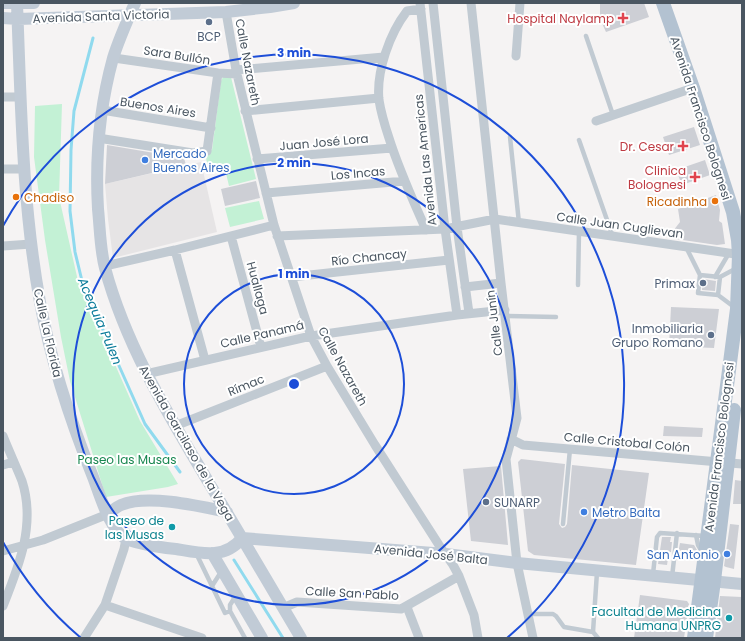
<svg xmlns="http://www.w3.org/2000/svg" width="745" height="641" viewBox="0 0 745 641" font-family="Poppins,sans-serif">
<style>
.education{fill:#e6e4e5}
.green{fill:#c3f1d5}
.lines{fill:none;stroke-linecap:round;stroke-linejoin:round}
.stream{stroke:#90daee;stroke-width:3}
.building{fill:#cdcfd5}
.lane{stroke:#c1cad2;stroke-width:4.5}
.street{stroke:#c1cad2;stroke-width:9}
.secondary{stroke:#c1cbd6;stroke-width:12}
.primary{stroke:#b3c2d1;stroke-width:14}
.ring{fill:none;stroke:#1d4ed8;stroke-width:2}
.health-dot{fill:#e0444e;stroke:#fff;stroke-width:1.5}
.service-dot{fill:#5c6f8a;stroke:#fff;stroke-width:1.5}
.shop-dot{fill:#3f7fe0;stroke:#fff;stroke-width:1.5}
.food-dot{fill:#e8710a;stroke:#fff;stroke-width:1.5}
.culture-dot{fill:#0f9aa8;stroke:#fff;stroke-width:1.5}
.labels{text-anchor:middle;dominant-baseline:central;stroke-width:4;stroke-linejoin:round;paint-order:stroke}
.street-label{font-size:12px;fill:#4a5661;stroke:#fff}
.health-label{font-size:12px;fill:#be3a42;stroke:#fff;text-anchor:end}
.service-label{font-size:12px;fill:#4e5e75;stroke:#fff;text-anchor:end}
.shop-label{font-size:12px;fill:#366cbe;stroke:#fff;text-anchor:start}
.food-label{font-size:12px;fill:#c56008;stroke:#fff;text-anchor:start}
.park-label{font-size:12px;fill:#17864f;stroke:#fff}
.culture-label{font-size:12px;fill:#0d838f;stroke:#fff;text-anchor:end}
.water-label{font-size:13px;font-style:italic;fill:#0c7c9b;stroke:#fff}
.centre{fill:#1d4ed8;stroke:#fff;stroke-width:2}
.ring-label{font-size:12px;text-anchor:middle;font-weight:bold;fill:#1d4ed8;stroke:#fff;stroke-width:4;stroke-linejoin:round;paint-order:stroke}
</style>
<rect width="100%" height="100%" fill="#f5f3f3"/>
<path class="education" d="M201 162 217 232 113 258 108 219 105 184Z"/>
<path class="green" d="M223 77H231L256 179 229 186 225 169 209 173 205 153 212 150 221 81Z
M62 104 59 197 78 281 140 421 178 484 168 487 106 497 70 381 61 337 45 240 34 157 35 106Z
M259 201 264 219 230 227 225 208Z"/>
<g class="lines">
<path class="stream" d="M93 38 74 111 71 150 70 211 75 252 83 285 145 424 180 472
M234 560 283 638"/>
</g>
<path class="building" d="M600 3H644L649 17 606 32 600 19Z
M694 127 700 145 669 155 663 137Z
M107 145 184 158 186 165 105 184Z
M705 160 710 175 682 185 676 170Z
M256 181 260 198 225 206 221 189Z
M716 195 720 210 719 221 722 223 725 244 717 245 669 238 670 231H673L680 222 678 209Z
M703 279 716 281 715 291 702 290Z
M671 307 719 309 714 348 669 346Z
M664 426 703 428 702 437 663 436Z
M521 459 565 464 559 524 562 528 565 527 567 524 572 465 649 473 636 565 534 555 528 551 518 462Z
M501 466 508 545 471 541 463 469Z
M735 480 742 481V504H733Z
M730 524 739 525 734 569 726 567 724 566Z
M662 537H671L670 542H672L671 552H669L667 565 658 564Z
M680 543 694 545 697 550 696 556 678 554Z
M640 595 687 601 689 604 684 638H634Z
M720 596 742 597V638H715Z"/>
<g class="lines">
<path class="lane" d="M586 36 613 115
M510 137 519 223
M579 140 613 237
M686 247 700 275 720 277
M700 275 698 293 718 295
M715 277 729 253
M578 285 579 232
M734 307 718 295 720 277 735 269
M505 316 556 317
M563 524 570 449
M696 535 698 545 701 550
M196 553 225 613 230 611
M653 574 657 537 660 533 706 536
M672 577 677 533
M212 586 221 572
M235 597 230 605V611L245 638
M528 614H553L556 616 564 627 593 632 598 638
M593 632 597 572"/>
<path class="street" d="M420 3 445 229 457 315
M433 3 457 227 469 313
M471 3 501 283 517 418 506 459 517 563 533 638
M421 9 407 11C390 33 376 71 379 100 381 113 385 126 389 138 399 170 413 200 426 230
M226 12 236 70 274 225 311 336 327 366 375 445 439 545 453 565 459 576 474 615 478 638
M516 56 520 3
M114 58 218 73 237 74
M236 70 384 57
M3 97H21
M102 110 211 128
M245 111 379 98
M596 121 693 88
M98 138 193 153 207 151 218 73
M257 159 392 148
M3 169H25
M266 193 405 181
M231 236 261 347
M277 236 445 229 495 219 742 255
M3 246 31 244
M175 250 205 360
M105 266 175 250 274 225
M291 277 449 260
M465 287 501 283
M146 374 311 336 457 315 505 310
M175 426 327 366
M3 436C9 451 16 466 22 481 36 524 19 566 3 606
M511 439 523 445 742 464
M3 465 13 462
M3 551 43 540 108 514
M105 605 202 638
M407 607 419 638
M283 608 297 602 401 609 459 576
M84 638 105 605 124 549 126 539"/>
<path class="secondary" d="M3 3H34
M135 3C127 21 119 39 113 58 99 109 95 157 98 209 100 228 100 249 105 268 126 346 168 414 209 483 240 534 270 586 301 638
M17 4C21 103 22 204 40 302 51 362 70 420 93 477 100 495 109 529 126 539 136 544 165 548 176 549 200 553 225 560 242 538
M3 18 18 19 226 12 270 7 294 3
M108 514C112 511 116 507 121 505 147 494 199 506 227 512
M242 538 446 554 517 563 742 584
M212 553 262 638"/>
<path class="primary" d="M663 3 693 88 733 212 738 240 739 255 737 309 694 638
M706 638 714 581 734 410"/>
</g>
<g class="ring">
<circle cx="294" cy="384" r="110"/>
<circle cx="294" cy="384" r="221"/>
<path d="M81 638A331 331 0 0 1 3 542M3 226A331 331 0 1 1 507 638"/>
</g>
<g class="health-dot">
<path d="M621 12h4v4h4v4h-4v4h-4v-4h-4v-4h4z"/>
<path d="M681 140h4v4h4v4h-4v4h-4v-4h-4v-4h4z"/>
<path d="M693 171h4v4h4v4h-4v4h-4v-4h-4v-4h4z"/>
</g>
<g class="service-dot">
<circle cx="209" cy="22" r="4"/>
<circle cx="703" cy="283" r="4"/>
<circle cx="711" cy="335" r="4"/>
<circle cx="486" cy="502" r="4"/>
</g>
<g class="shop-dot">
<circle cx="145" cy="160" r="4"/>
<circle cx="584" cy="512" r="4"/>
<circle cx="727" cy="554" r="4"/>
</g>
<g class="food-dot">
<circle cx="16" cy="197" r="4"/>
<circle cx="715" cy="201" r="4"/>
</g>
<g class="culture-dot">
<circle cx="172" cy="527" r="4"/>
<circle cx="729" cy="618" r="4"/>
</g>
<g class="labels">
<g class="street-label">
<text transform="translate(101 16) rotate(-2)">Avenida Santa Victoria</text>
<text transform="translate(177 55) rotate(9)">Sara Bullón</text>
<text transform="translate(248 62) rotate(79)">Calle Nazareth</text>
<text transform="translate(158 107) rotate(9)">Buenos Aires</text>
<text transform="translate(701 118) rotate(72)">Avenida Francisco Bolognesi</text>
<text transform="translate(324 142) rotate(-5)">Juan José Lora</text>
<text transform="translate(425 160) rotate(-96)">Avenida Las Americas</text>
<text transform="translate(358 173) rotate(-5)">Los Incas</text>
<text transform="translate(620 225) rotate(8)">Calle Juan Cuglievan</text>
<text transform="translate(369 257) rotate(-6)">Río Chancay</text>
<text transform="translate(258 288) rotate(75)">Huallaga</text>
<text transform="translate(494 323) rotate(-97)">Calle Junín</text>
<text transform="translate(48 333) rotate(77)">Calle La Florida</text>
<text transform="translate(262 334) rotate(-13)">Calle Panamá</text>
<text transform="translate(343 366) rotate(61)">Calle Nazareth</text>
<text transform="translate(246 385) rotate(-22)">Rímac</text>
<text transform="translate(627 442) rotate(5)">Calle Cristobal Colón</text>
<text transform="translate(187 443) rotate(60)">Avenida Garcilaso de la Vega</text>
<text transform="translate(719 447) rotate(-83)">Avenida Francisco Bolognesi</text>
<text transform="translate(431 554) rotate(6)">Avenida José Balta</text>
<text transform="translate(352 593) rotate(3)">Calle San Pablo</text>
</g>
<g class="health-label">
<text x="614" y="18">Hospital Naylamp</text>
<text x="674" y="146">Dr. Cesar</text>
<text x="686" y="170">Clinica<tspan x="686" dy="14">Bolognesi</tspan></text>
</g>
<g class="service-label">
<text x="209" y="36" text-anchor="middle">BCP</text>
<text x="695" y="283">Primax</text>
<text x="703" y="328">Inmobiliaria<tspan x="703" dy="14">Grupo Romano</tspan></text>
<text x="494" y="502" text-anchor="start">SUNARP</text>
</g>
<g class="shop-label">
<text x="153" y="153">Mercado<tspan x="153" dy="14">Buenos Aires</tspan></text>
<text x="592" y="512">Metro Balta</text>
<text x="719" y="554" text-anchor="end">San Antonio</text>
</g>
<g class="food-label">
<text x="24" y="197">Chadiso</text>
<text x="707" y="201" text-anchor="end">Ricadinha</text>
</g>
<g class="park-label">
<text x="127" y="459">Paseo las Musas</text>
</g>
<g class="culture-label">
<text x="164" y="520">Paseo de<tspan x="164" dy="14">las Musas</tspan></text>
<text x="721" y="611">Facultad de Medicina<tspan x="721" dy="14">Humana UNPRG</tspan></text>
</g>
<g class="water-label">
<text transform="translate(100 321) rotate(67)">Acequia Pulen</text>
</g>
</g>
<circle cx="294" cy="384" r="6" class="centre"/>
<g class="ring-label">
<text x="294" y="57">3 min</text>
<text x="294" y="167">2 min</text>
<text x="294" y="278">1 min</text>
</g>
<rect width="745" height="641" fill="none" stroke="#4a5661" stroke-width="8"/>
</svg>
